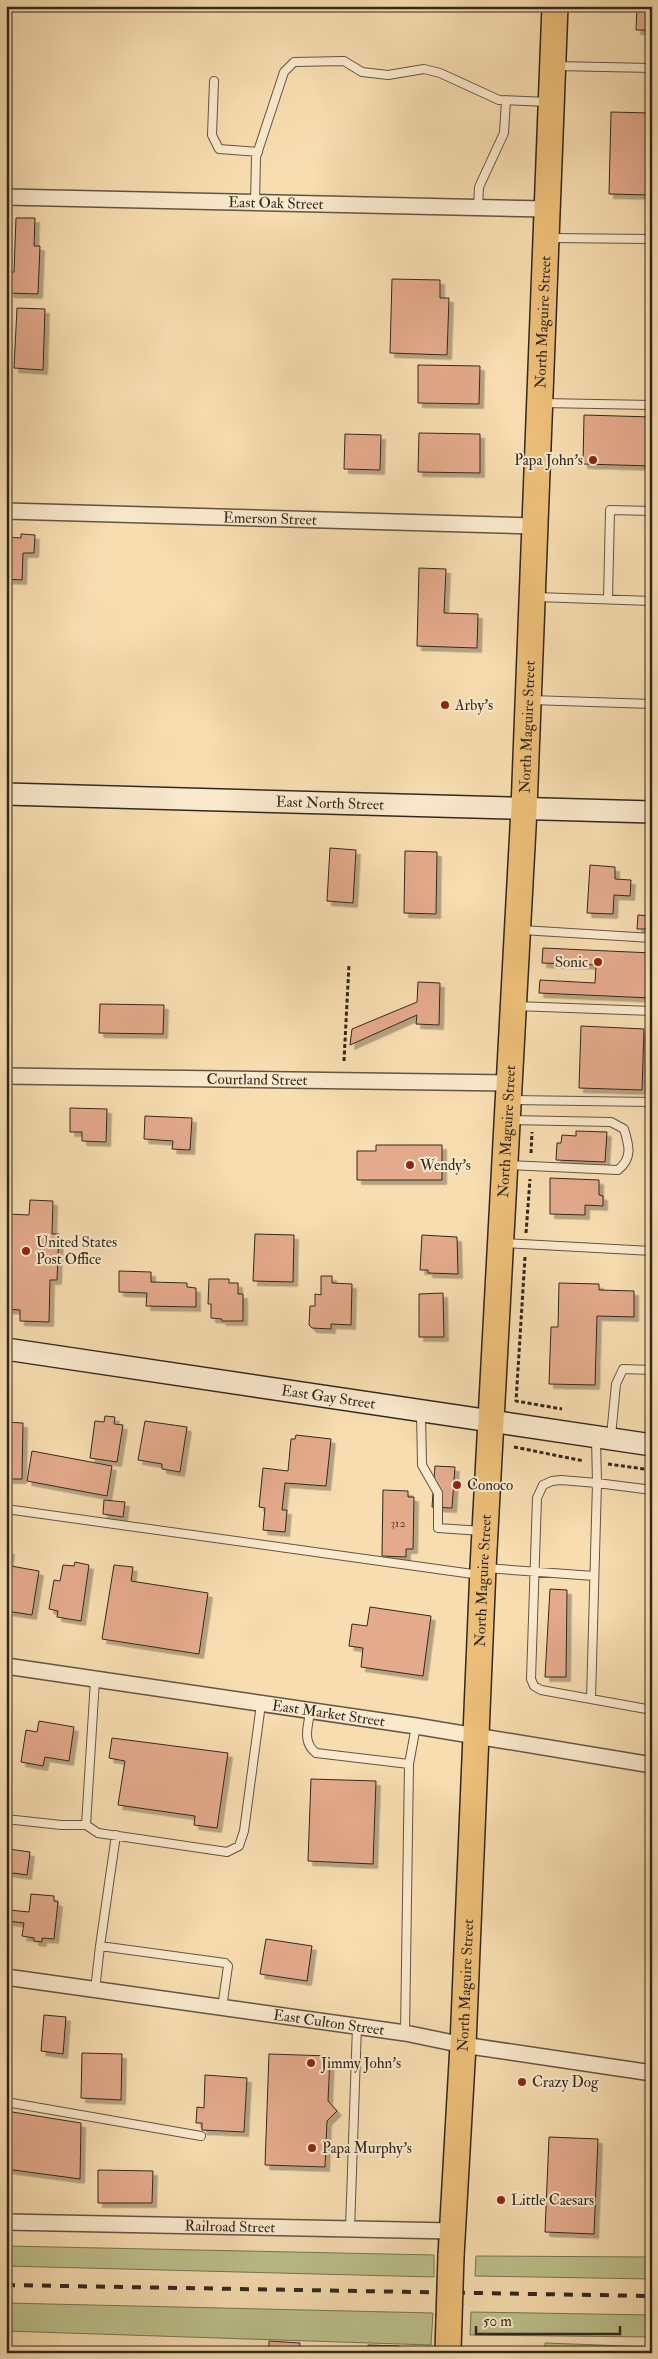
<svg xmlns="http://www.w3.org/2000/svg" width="658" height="2359" viewBox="0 0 658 2359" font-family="'IM FELL Double Pica',serif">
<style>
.green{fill:#bcc18c;stroke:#777456}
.building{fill:#e4aa8c;stroke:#322820;filter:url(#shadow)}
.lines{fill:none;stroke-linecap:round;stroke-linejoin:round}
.lane-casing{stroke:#635544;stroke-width:10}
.street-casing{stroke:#635544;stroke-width:18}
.secondary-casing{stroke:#322820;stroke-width:24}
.primary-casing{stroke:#322820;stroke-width:28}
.path{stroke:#322820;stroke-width:3;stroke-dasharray:4 2.5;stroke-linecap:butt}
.lane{stroke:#fae9cc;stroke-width:8}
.street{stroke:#fae9cc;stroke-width:15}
.secondary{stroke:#fae9cc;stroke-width:21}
.primary{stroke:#ecbe78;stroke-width:25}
.rail{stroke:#322820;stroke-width:4;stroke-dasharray:9 9;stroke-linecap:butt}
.primary-bridge-casing{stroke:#322820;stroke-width:28;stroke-linecap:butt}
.primary-bridge{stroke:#ecbe78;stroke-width:25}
.poi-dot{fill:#8f2418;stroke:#fae9cc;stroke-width:2}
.labels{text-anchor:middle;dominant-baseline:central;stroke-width:4;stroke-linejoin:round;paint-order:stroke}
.number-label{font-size:12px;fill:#5e483b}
.street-label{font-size:15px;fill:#322820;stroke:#fae9cc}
.poi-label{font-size:15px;fill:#322820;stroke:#fae9cc;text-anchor:start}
</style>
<defs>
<filter id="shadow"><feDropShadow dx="4.5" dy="4.5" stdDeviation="0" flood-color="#0004"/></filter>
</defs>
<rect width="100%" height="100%" fill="#f7ddb0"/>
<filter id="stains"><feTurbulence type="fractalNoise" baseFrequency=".004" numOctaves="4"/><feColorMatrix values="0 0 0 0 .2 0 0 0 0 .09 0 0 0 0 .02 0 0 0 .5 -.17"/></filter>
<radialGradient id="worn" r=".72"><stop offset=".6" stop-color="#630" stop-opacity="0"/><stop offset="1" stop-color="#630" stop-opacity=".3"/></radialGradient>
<path class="green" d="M6 2246 434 2255V2277L6 2266Z
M476 2256 652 2257V2279L475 2276Z
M6 2303 433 2313 431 2345 6 2331Z
M471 2312 652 2315V2337L470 2335Z
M545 2343 652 2347V2353H545Z"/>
<path class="building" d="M637 6H652V30H636Z
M649 101H652V195L609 194 611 112 649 113Z
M16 218H35L34 246H40L38 294 9 293 10 272H14Z
M392 279 440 280V298H449L447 355 390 353Z
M17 308 45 309 43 370 14 368Z
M418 365 480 366 479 404 418 403Z
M584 415 652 417V466L583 464Z
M419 433 480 434V473L418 472Z
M345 434 381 435 380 470 344 469Z
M21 534 35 535 34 553H23L22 580 6 579V537L21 538Z
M419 568 446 569 444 613 478 614 477 648 417 646Z
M330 848 356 850 353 903 327 901Z
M405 851 437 852 436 914 404 913Z
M590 865 615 867V879L631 880 630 896 614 895 613 914 587 913Z
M638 915 652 916V929H637Z
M543 948 652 953V998L539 993 540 980 595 983 596 965 542 963Z
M418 982 440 983 439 1025 416 1024 417 1015 350 1045 352 1029 417 1002Z
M100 1004 164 1005 163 1034 99 1033Z
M581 1026 644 1029 642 1090 579 1088Z
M70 1108 107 1109 106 1142 82 1141V1132H70Z
M145 1116 192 1118 190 1150 172 1149 173 1141 144 1139Z
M576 1131 607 1132 605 1162 556 1160 557 1143H561L562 1135 576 1136Z
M376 1145H442V1180H357V1151H376Z
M649 1173 652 1174V1195H648Z
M550 1178 599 1180V1195L603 1196V1206L585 1205V1215L550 1214Z
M30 1200 53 1201 52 1234H59L57 1280H50L49 1322 20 1321V1310L6 1309V1214L29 1215Z
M255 1234 294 1235 293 1282 253 1281Z
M422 1235 457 1237 458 1274 428 1273V1270H420Z
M119 1271 151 1272V1282L187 1283V1287L196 1288V1307L146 1306 147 1293 119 1292Z
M321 1276H332V1283L352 1284 351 1325 331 1324V1329L312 1328 309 1325 310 1306H315V1294L321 1295Z
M209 1279H229V1283H238V1294H243V1321H222V1319L211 1318V1304H208Z
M559 1283 599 1284V1290L634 1291V1317L597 1316 595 1385 549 1384 551 1327H558Z
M443 1293 444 1337H419V1294Z
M105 1416 115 1417 114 1424 123 1425 117 1462 90 1458 95 1421 104 1422Z
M145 1421 187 1427 180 1472 162 1469V1464L138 1460Z
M6 1422 23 1423 22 1479H6Z
M296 1435 331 1439 326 1486 285 1483 282 1510H287L285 1532 263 1530 265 1508 259 1507 263 1468 288 1471 291 1439H295Z
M32 1451 112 1466 107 1496 27 1481Z
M435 1466 455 1467 452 1508 432 1507Z
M383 1490 408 1491V1497H414L413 1549H406V1557L382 1556Z
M104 1500 125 1502 123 1517 103 1514Z
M6 1549 10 1550 8 1566H6Z
M75 1562 89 1565 81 1621 57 1617 58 1611 49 1609 54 1580 60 1581 63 1565 74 1566Z
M114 1565 133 1567 131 1581 208 1593 199 1654 102 1639Z
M11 1566 39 1571 32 1615 6 1611V1593Z
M550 1589 567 1590 566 1677H545Z
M370 1607 431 1616 423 1676 361 1667 363 1648 349 1646 352 1624 367 1626Z
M39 1721 74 1727 69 1761 45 1757 43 1766 21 1762 26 1730 37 1732Z
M112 1738 228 1753 217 1828 194 1825 195 1816 118 1805 125 1761 109 1758Z
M311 1779 376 1781 373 1864 308 1861Z
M9 1849 30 1852 27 1875 6 1872Z
M31 1894 54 1896V1901L58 1902 54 1939 42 1938V1942L34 1941V1938L22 1936 24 1923 8 1921 9 1910 29 1912Z
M266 1939 312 1946 307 1981 260 1974Z
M44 2015 66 2017 63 2054 41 2051Z
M82 2053 122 2054 121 2100 81 2098Z
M269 2054 330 2056 328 2101 337 2111 327 2121 325 2167 265 2165Z
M205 2075 247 2078 244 2132 202 2130V2123H196L197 2107 204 2108Z
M6 2111 81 2123 80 2179 6 2169Z
M549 2137 598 2139 594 2234 545 2232Z
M98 2170 153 2171 152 2203H98Z
M269 2341 300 2343 299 2353H269Z
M368 2345 399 2346V2353H368Z"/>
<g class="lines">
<defs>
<path id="lane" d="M556 66 652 68
M214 81 212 135 219 149 258 152
M255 203 256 157 284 72 294 62 344 61 362 72 388 75 424 69 440 73 499 100 548 102
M478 207 479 187 504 133 506 100
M549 238 652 239
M542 403 652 405
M536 597 652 601
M608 599 610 510 652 511
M531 700 652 704
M522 930 652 938
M515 1006 652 1011
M513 1100 652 1102
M507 1165 618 1170C633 1158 629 1145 624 1129L611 1122 510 1120
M503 1243 652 1251
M421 1413 422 1465 438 1493V1528L482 1531
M611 1436 616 1384 623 1369 652 1370
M596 1439 597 1483 652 1490
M6 1509 480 1575
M485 1568 594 1576
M95 1680 86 1825 98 1833 227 1852 239 1846 244 1831 261 1704
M591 1699 597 1483 561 1480 552 1481 543 1485 537 1498 531 1679 534 1686 541 1690 652 1710
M310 1712C308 1727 302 1742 316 1753L409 1764
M6 1819 61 1825H86
M100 1946 116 1835
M95 1990 100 1946 225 1963 228 1966 222 2008
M405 2033 409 1764 416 1726
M6 2102 201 2136
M350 2229 357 2026"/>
<g id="street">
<path id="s1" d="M6 197 546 209"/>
<path id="s2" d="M6 511 534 526"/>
<path id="s3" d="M6 1076 509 1083"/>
<path id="s4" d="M6 1666 416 1726 652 1765"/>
<path id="s5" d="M6 1977 405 2033 463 2045 652 2073"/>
<path id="s6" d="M6 2222 452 2231"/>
</g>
<g id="secondary">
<path id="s7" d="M6 794 652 812"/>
<path id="s8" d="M6 1349 652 1445"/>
</g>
<g id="primary">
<path id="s9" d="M451 2256 463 2045 483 1568 524 809 555 6"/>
</g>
</defs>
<use href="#lane" class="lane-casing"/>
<use href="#street" class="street-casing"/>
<use href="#secondary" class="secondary-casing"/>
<use href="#primary" class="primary-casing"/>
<path class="path" d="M344 1061 349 964
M531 1153 532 1132
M526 1233 530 1179
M525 1257 516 1401 562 1409
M514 1447 584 1461
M608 1464 652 1470"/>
<use href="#lane" class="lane"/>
<use href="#street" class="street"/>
<use href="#secondary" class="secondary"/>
<use href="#primary" class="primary"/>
<path class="rail" d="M6 2285 652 2296"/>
<defs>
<path id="primary-bridge" d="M448 2350 451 2256"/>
</defs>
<use href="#primary-bridge" class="primary-bridge-casing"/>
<use href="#primary-bridge" class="primary-bridge"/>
</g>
<g class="poi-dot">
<circle cx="593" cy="460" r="5"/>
<circle cx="445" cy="705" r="5"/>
<circle cx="598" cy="962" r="5"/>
<circle cx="410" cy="1165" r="5"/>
<circle cx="26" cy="1251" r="5"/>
<circle cx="457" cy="1485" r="5"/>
<circle cx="311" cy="2063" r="5"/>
<circle cx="522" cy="2082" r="5"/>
<circle cx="312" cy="2148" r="5"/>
<circle cx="501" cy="2200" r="5"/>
</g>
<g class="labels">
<g class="number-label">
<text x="398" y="1523">312</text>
</g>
<g class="street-label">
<text stroke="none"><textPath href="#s1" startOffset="270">East Oak Street</textPath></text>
<text stroke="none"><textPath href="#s9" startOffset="1936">North Maguire Street</textPath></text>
<text stroke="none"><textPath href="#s2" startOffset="264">Emerson Street</textPath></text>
<text stroke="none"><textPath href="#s9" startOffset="1531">North Maguire Street</textPath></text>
<text stroke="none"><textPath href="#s7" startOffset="324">East North Street</textPath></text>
<text stroke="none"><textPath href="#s3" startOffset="251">Courtland Street</textPath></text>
<text stroke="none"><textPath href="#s9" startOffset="1126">North Maguire Street</textPath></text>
<text stroke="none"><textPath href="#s8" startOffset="326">East Gay Street</textPath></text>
<text stroke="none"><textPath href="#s9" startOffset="676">North Maguire Street</textPath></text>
<text stroke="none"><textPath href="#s4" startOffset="326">East Market Street</textPath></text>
<text stroke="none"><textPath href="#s9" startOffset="271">North Maguire Street</textPath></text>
<text stroke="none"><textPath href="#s5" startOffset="326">East Culton Street</textPath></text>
<text stroke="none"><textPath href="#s6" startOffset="224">Railroad Street</textPath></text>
</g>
<g class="poi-label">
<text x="583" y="460" text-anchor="end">Papa John's</text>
<text x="455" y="705">Arby's</text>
<text x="588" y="962" text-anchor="end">Sonic</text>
<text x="420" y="1165">Wendy's</text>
<text x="36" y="1242">United States<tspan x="36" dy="17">Post Office</tspan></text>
<text x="467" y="1485">Conoco</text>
<text x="321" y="2063">Jimmy John's</text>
<text x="532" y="2082">Crazy Dog</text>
<text x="322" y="2148">Papa Murphy's</text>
<text x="511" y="2200">Little Caesars</text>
</g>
</g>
<rect width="658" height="2359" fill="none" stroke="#f7ddb0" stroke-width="25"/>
<rect x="8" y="8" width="643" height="2344" fill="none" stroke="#322820" stroke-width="2.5"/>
<rect x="12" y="12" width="633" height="2334" fill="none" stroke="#322820"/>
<path d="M476 2326v8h144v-8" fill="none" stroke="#322820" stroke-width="2.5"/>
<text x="483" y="2326" font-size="15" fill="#322820" stroke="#fae9cc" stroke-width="4" paint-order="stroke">50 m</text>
<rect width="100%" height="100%" filter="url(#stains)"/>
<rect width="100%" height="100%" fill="url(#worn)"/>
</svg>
